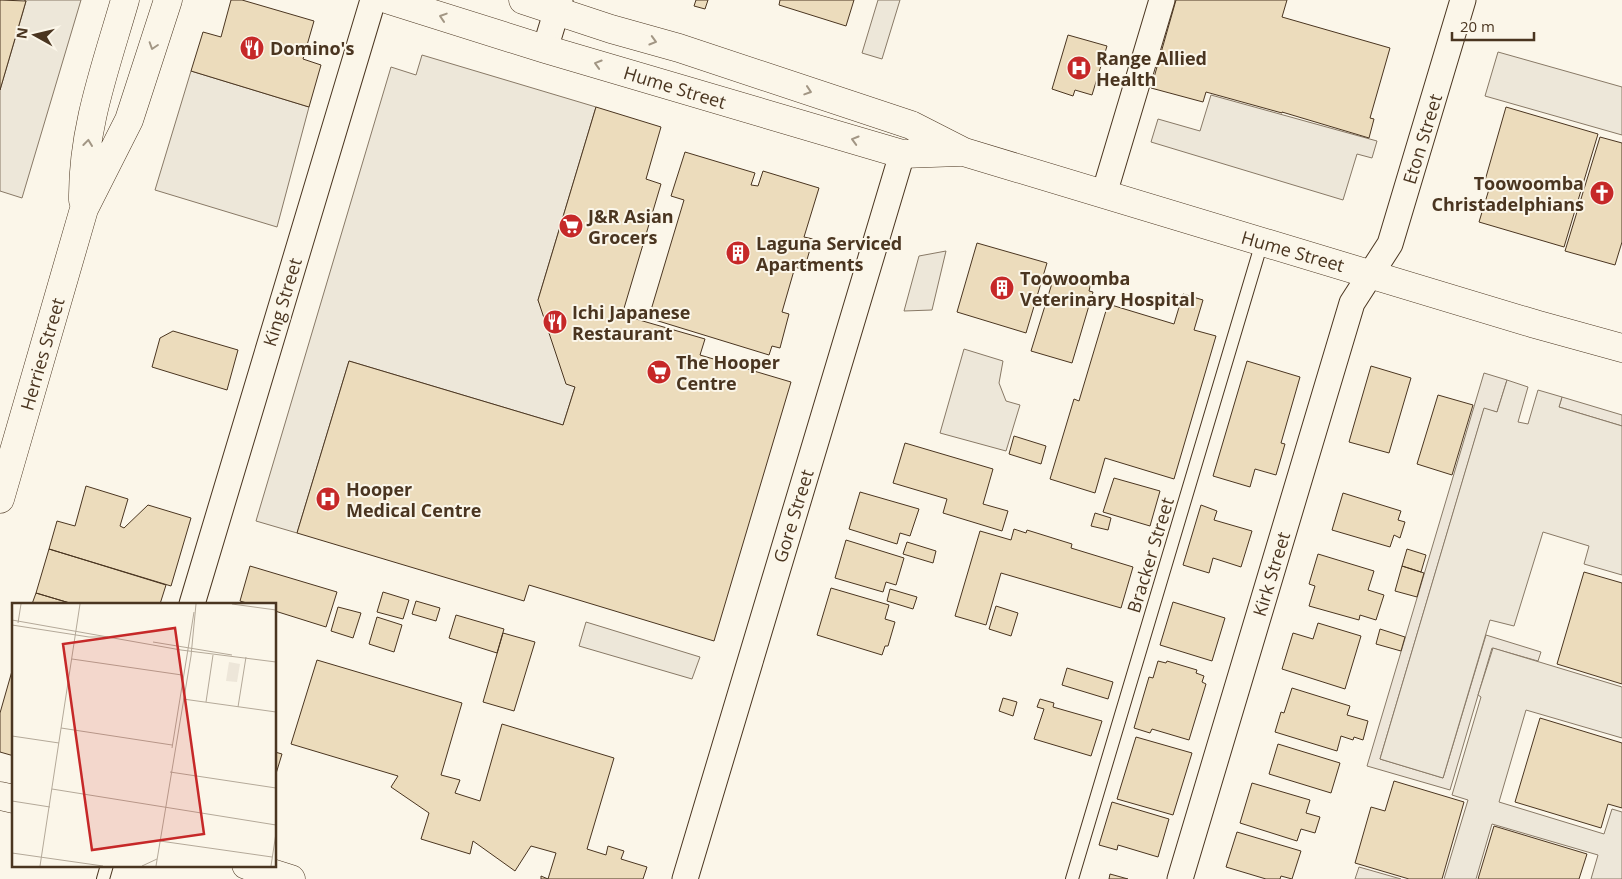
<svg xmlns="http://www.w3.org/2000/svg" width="1622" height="879" viewBox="0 0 1622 879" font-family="'Open Sans',sans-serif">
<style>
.green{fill:#ede6d9;stroke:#887966}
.parking{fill:#ede7d9;stroke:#887966}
.building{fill:#ecdcbc;stroke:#4a3520}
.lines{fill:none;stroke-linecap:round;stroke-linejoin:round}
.service-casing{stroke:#4a3520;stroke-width:14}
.minor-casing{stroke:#4a3520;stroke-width:27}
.tertiary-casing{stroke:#4a3520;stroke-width:29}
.secondary-casing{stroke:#4a3520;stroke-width:29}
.trunk-casing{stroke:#4a3520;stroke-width:29}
.service{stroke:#fbf6e9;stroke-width:12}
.minor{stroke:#fbf6e9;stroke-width:25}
.tertiary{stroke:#fbf6e9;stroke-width:28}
.secondary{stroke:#fbf6e9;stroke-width:28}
.trunk{stroke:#fbf6e9;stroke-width:28}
.oneway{stroke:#a29684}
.labels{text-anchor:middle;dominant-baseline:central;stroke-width:4;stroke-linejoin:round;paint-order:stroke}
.poi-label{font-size:18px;font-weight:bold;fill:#4a3520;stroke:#fbf6e9;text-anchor:start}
.street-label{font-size:18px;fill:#4a3520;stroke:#fbf6e9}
.inset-road{fill:none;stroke:#b4a999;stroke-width:1}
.view{fill:#c62828;fill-opacity:0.15;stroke:#c62828;stroke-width:2.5}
.inset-edge{fill:none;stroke:#4a3520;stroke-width:2.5}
</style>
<rect width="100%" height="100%" fill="#fbf6e9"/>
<path class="green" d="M1484 373 1507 380 1497 412 1484 409 1380 759 1443 778 1486 635 1541 652 1538 661 1492 648 1450 790 1367 766Z
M1562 397 1622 415V426L1559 407Z"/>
<path class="parking" d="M24 0H81L22 198 0 191V90L23 12 26 1Z
M878 0H900L882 59 862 53Z
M1498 52 1622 87V135L1485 96Z
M422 55 596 107 538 300 575 387 563 425 349 361 297 533 256 521 391 67 416 75Z
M191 71 309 107 277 227 155 190Z
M1211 95 1377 141 1372 158 1357 154 1343 200 1151 142 1158 119 1200 131Z
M946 251 932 310 904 311 919 256Z
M964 349 1003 361 999 383 1006 401 1020 405 1006 451 940 433Z
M1507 380 1528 387 1518 422 1528 424 1538 390 1562 397 1559 407 1622 426V575L1584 564 1589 546 1543 532 1514 626 1490 620 1443 778 1380 759 1484 408 1497 412Z
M586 622 700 657 692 679 579 646Z
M1493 648 1622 687V738L1526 710 1499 802 1604 834 1612 809 1622 812V879H1591L1598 855 1492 824 1476 879H1444L1468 800 1452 795 1481 697 1478 695Z
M1359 867 1401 879H1355Z"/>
<path class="building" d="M0 0 26 1 0 90Z
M231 0H242L314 21 303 59 321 65 309 107 191 71 203 32 221 37Z
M696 0H708L705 9 694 6Z
M780 0H854L846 26 779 5Z
M1176 0H1287L1282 17 1390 48 1370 118 1374 119 1369 138 1282 112V113L1206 92 1203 102 1151 88Z
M1068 35 1107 46 1092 95 1075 90 1073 96 1052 89Z
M596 107 661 127 646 179 661 184 622 315 705 339 700 355 791 382 714 641 529 585 524 601 297 533 349 361 563 425 575 387 566 384 538 300Z
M1506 107 1598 134 1564 247 1479 222 1490 186 1484 184Z
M1600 137 1622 143V242L1615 265 1565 251Z
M685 152 755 173 751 185 758 186 763 171 819 188 804 237 813 239 804 270 795 267 782 312 789 314 780 348 772 346 769 355 655 320 658 311 651 310 684 200 671 196Z
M977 243 1047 263 1026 333 957 312Z
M1069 275 1091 282 1089 291 1093 292 1072 363 1031 351 1053 280 1067 284Z
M1183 294 1203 300 1194 330 1216 336 1174 479 1105 458 1095 493 1050 479 1074 399 1079 401 1108 304 1174 324Z
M173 331 238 350 227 390 152 367 160 338Z
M1247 361 1300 377 1281 443 1285 444 1276 475 1255 469 1250 487 1213 476Z
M1371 366 1411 378 1389 453 1349 442Z
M1438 395 1473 405 1452 475 1417 464Z
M1014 436 1046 446 1041 464 1009 454Z
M905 443 993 469 983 504 1008 511 1002 531 943 513 947 499 893 483Z
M1114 478 1160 491 1150 526 1103 512Z
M86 486 128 499 120 526 124 528 148 505 191 518 171 586 49 549 57 521 75 526Z
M860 492 919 509 910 536 900 533 897 544 849 529Z
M1343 493 1401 511 1398 520 1405 522 1400 538 1394 535 1390 547 1332 530Z
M1201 505 1217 511 1214 520 1252 531 1241 567 1213 558 1209 573 1183 565Z
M1095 513 1111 518 1108 530 1091 526Z
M1014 529 1026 533 1027 530 1072 544 1071 548 1133 567 1121 608 1001 573 986 625 955 616 980 531 1011 540Z
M846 540 904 558 896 585 886 582 883 592 835 578Z
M907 542 936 551 933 563 903 554Z
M49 549 166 585 160 604H73L36 593Z
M1407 549 1426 555 1421 572 1402 566Z
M1318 554 1374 571 1368 590 1384 595 1376 620 1360 615 1359 620 1309 606 1315 586 1309 584Z
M250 566 337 592 326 627 275 611V604H250L240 601Z
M1402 566 1424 573 1417 597 1395 591Z
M1584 572 1622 583V684L1557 664Z
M831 588 889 605 885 619 895 622 888 646H885L882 655 817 635Z
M890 589 917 597 913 609 887 601Z
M383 592 409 600 403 619 377 612Z
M36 593 73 604H32Z
M416 601 440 608 436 621 412 614Z
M1173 602 1225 618 1212 661 1160 645Z
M996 606 1018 613 1011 636 989 629Z
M338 607 361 613 353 638 331 631Z
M456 615 504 629 497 653 449 638Z
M377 617 402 625 394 652 369 644Z
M1318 623 1361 636 1345 689 1282 669 1293 633 1313 639Z
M1380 629 1405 637 1401 651 1376 644Z
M503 633 535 642 514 711 483 702Z
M317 660 462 703 441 775 460 780 455 793 480 801 502 724 614 758 587 849 606 855 608 846 624 851 621 859 647 867 643 879H541V876L548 879 556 853 531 846 515 871 473 841 470 854 421 839 429 813 391 787 398 776 291 744Z
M1158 661 1166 663 1167 661 1197 670 1196 673 1204 676 1202 682 1206 684 1189 740 1152 729 1150 733 1134 728 1149 677 1153 678Z
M1067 668 1113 682 1108 699 1062 685Z
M12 671H14V756L0 752V713Z
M1292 688 1350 706 1347 715 1368 721 1363 740 1354 737 1353 740 1341 736 1337 751 1275 732 1281 712 1284 713Z
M1003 698 1017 702 1013 716 999 711Z
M1040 699 1054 703 1053 707 1102 721 1091 756 1034 739 1044 709 1037 707Z
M1540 718 1622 743V808L1608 804 1601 828 1515 802Z
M1136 737 1192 753 1173 815 1117 799Z
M1278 744 1340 763 1331 793 1269 774Z
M275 752 282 754 275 777Z
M1394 781 1464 802 1442 879H1409L1355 863 1371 807 1385 811Z
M1252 783 1310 800 1306 813 1320 817 1315 833 1301 829 1297 841 1240 823Z
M1112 802 1169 819 1158 857 1118 845 1117 850 1099 845Z
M1494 826 1587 854 1579 879H1478Z
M1237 832 1301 851 1292 879 1281 876 1280 879H1266L1226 867Z
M1110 874 1128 879H1109Z"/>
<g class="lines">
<defs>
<path id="service" d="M103 879 107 865
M1072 879 1262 242"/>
<path id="minor" d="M545 49 560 0
M1104 194 1162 0
M192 604 373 0
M685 879 902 154
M1180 879 1352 303 1390 244 1463 0"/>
<path id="tertiary" d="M0 796 14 799
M246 865 291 879"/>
<path id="secondary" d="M83 200C82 130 106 66 125 0
M0 499 84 209 129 120 168 0"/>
<path id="trunk" d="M389 0 545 49 902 154 960 152
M523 0 611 29 679 48 911 125 964 152 1535 324 1622 348"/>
</defs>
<use href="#service" class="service-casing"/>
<use href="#minor" class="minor-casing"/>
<use href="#tertiary" class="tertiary-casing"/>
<use href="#secondary" class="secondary-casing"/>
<use href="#trunk" class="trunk-casing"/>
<use href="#service" class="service"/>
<use href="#minor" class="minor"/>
<use href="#tertiary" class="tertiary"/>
<use href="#secondary" class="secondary"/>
<use href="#trunk" class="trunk"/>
</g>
<defs><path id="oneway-chevron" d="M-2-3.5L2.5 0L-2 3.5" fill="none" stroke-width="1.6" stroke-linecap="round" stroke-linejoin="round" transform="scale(1.25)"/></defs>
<g class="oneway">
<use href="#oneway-chevron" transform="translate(443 17) rotate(-162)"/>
<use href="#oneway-chevron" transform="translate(653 41) rotate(16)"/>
<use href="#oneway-chevron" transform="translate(153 46) rotate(108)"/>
<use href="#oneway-chevron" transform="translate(598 64) rotate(-163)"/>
<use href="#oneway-chevron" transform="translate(808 91) rotate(18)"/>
<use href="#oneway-chevron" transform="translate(855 140) rotate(-164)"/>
<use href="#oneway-chevron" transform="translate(88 143) rotate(-83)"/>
</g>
<defs>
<symbol id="restaurant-disc" viewBox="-11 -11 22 22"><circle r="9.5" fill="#c62828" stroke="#fbf6e9"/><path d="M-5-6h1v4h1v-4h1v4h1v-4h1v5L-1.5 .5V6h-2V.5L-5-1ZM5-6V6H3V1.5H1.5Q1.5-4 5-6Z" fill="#fff"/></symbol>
<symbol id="hospital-disc" viewBox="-11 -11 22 22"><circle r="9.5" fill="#c62828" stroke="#fbf6e9"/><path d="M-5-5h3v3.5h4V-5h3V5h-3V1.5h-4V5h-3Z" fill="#fff"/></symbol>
<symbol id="church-disc" viewBox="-11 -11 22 22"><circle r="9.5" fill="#c62828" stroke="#fbf6e9"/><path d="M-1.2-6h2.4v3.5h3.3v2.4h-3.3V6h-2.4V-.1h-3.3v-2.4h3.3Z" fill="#fff"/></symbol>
<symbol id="supermarket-disc" viewBox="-11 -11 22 22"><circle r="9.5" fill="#c62828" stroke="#fbf6e9"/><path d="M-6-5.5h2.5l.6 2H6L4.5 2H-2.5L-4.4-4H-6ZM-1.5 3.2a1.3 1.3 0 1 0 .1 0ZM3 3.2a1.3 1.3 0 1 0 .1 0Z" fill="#fff"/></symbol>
<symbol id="building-disc" viewBox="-11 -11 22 22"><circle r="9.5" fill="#c62828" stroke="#fbf6e9"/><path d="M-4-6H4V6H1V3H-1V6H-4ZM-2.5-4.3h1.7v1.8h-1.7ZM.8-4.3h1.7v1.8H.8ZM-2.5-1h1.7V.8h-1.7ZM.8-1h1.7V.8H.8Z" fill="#fff"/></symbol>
</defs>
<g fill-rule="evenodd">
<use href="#restaurant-disc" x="238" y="34" width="28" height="28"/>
<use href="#hospital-disc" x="1065" y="54" width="28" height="28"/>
<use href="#church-disc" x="1588" y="179" width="28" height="28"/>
<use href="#supermarket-disc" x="557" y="212" width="28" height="28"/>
<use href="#building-disc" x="724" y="239" width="28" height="28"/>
<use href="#building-disc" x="988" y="274" width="28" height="28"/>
<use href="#restaurant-disc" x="541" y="308" width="28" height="28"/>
<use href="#supermarket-disc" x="645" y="358" width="28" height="28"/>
<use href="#hospital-disc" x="314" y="485" width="28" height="28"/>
</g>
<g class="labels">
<g class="poi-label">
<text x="270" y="48">Domino's</text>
<text x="1096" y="58">Range Allied<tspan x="1096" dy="21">Health</tspan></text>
<text x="1584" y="183" text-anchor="end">Toowoomba<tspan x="1584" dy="21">Christadelphians</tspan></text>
<text x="588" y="216">J&amp;R Asian<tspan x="588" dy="21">Grocers</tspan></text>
<text x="756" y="243">Laguna Serviced<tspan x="756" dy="21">Apartments</tspan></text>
<text x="1020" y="278">Toowoomba<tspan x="1020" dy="21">Veterinary Hospital</tspan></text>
<text x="572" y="312">Ichi Japanese<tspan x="572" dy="21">Restaurant</tspan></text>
<text x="676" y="362">The Hooper<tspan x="676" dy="21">Centre</tspan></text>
<text x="346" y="489">Hooper<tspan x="346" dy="21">Medical Centre</tspan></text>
</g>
<g class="street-label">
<text transform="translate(675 87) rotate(17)">Hume Street</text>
<text transform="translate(1422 139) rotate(-73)">Eton Street</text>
<text transform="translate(1293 251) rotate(16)">Hume Street</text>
<text transform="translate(282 302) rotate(-73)">King Street</text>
<text transform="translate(42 354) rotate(-74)">Herries Street</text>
<text transform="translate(793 516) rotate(-73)">Gore Street</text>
<text transform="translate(1150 555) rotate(-73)">Bracker Street</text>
<text transform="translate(1271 574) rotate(-73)">Kirk Street</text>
</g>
</g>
<g transform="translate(12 603)">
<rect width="264" height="264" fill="#fbf6e9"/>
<path d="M217 59 228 61 225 79 214 78Z" fill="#ede6d9"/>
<path class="inset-road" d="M220 1 264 7M0 17 169 47 264 59M6 20 9 1M0 22 77 34H96M141 39 220 52M60 56 170 72M171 96 264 109M194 99 201 52M226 104 234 54M49 125 160 142M0 133 47 140M160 145 182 9M158 169 264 185M40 186 264 222M0 198 38 204M148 238 260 254M0 250 91 263M28 263 68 1M130 263 145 256M144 263 179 53 184 1M259 263 264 230"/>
<path class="view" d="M163 25 192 231 80 247 51 41Z"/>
<rect width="264" height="264" class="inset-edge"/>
</g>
<g transform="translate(35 35) rotate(278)" stroke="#fbf6e9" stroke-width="4" paint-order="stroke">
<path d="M0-4L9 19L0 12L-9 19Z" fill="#4a3520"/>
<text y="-8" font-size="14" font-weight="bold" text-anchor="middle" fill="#4a3520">N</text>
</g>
<path d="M1452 32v8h82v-8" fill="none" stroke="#4a3520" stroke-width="2.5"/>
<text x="1460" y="32" font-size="15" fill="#4a3520" stroke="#fbf6e9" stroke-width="4" paint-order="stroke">20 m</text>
</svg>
